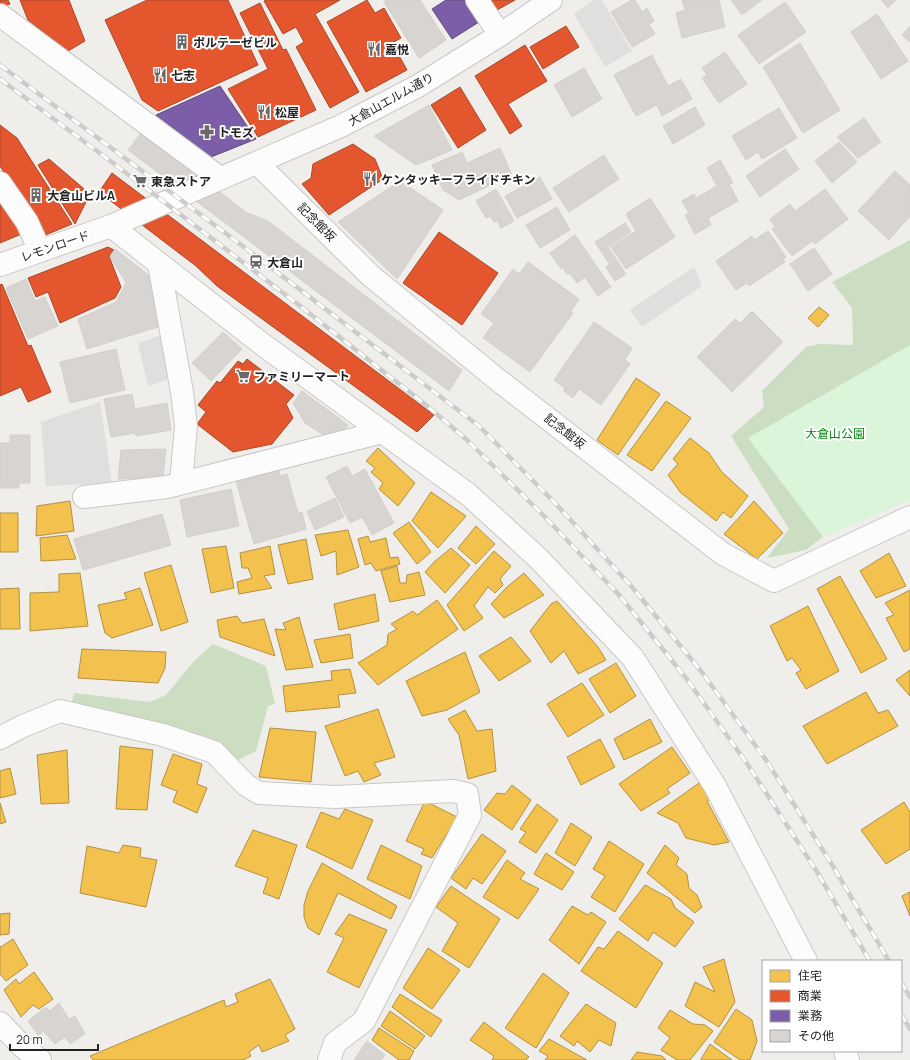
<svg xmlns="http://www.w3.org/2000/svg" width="910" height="1060" viewBox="0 0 910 1060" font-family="Manrope,'Noto Sans JP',sans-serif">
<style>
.forest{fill:#cbdec1}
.park{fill:#daf5da}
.parking{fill:#e0dfde}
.homes{fill:#f2c14e;stroke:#b49141}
.shops{fill:#e4572e;stroke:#aa472a}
.offices{fill:#7b5ea7;stroke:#604c7f}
.building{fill:#d7d4d2;stroke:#d3d0cc}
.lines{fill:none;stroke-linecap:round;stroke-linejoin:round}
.pedestrian-casing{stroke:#c9c8c7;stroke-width:24}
.minor-casing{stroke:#c9c8c7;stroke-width:24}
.tertiary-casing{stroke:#c9c8c7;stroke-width:24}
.pedestrian{stroke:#fdfcfc;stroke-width:22}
.minor{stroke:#fdfcfc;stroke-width:22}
.tertiary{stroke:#fdfcfc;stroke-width:22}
.rail-casing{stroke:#ccc;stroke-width:4.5}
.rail{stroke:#fff;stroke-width:3;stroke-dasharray:9;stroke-linecap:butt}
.labels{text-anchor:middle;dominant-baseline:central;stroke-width:4;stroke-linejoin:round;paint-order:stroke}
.poi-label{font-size:12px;font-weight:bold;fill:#222;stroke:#fff;text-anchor:start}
.street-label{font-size:12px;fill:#222;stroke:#fff}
.park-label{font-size:12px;fill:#0c8416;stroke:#fff}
</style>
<rect width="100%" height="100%" fill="#f0eeeb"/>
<path class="forest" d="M910 240V492L872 498 806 550 767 558 789 529 731 436 764 407 762 391 806 347 819 344 853 345 852 308 832 282Z
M213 644 266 666 275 704 268 706 256 751 234 762 71 706 74 693 150 702 166 695 195 660Z"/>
<path class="park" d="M910 345V500L823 537 748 438Z"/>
<path class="parking" d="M593 0H602L632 51 605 67 574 14Z
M694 267 702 286 642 327 630 310Z
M161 335 170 379 148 386 138 343Z
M100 402 112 483 46 486 41 422Z"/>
<path class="homes" d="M819 307 829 315 818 327 808 318Z
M636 378 660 394 618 455 597 440Z
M666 401 691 418 652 471 627 455Z
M690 438 709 453 721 471 748 496 731 518 723 512 716 521 680 492 668 475 678 464 673 459Z
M378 448 415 483 398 506 379 489 383 483 371 472 375 468 366 461Z
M431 492 466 516 438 548 412 521Z
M70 501 74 531 36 536 37 506Z
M754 501 783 533 757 559 724 534Z
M0 513H18V552H0Z
M409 522 431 552 417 564 393 533Z
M476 526 495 544 476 564 458 548Z
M348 530 359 567 337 575 336 551 321 556 315 535Z
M67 535 76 559 41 561 40 538Z
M368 536 370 542 386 538 390 558 398 557 400 564 376 571 371 563 365 565 358 539Z
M306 539 313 579 288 584 278 545Z
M226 546 234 588 211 593 202 549Z
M270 546 275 574 264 576 272 588 239 594 237 582 252 578 248 568H242L240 553Z
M451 548 470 565 445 593 425 572 434 562Z
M494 551 511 566 500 579 503 585 495 593 488 587 474 606 483 618 464 631 447 605Z
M889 553 906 586 876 598 860 571Z
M171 565 188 622 161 631 144 573Z
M397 566 400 583H406L407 575 419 572 425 595 390 602 381 571Z
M80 573 88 626 30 631V593L59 592V574Z
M524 573 544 595 504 618 491 604 507 587Z
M840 576 887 659 861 673 817 589Z
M19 588 20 629H0V589Z
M140 588 153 625 112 638 105 633 98 605 127 599 124 593Z
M910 590V649L904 652 886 618 894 615 885 603Z
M375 594 379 621 339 630 334 604Z
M437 600 458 629 378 685 358 663 387 645 388 634 397 629 391 624 413 611 417 615Z
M557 601 598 647 606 660 578 674 564 651 551 663 530 631 551 604Z
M808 606 839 671 806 689 796 673 801 670 792 658 787 661 770 626Z
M237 616 242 623 264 619 275 656 220 637 217 620Z
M299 617 313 667 286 670 275 629 286 630 283 623Z
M350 634 353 658 321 663 314 640Z
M511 637 531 661 499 681 479 656Z
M82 649 166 652 165 668 158 683 78 678Z
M465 652 480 692 447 710 422 716 406 681Z
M616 663 636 696 610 713 589 679Z
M350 669 356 693 338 695 340 707 286 712 283 686 332 680 331 671Z
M910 670V696L896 680Z
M582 683 604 715 568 737 547 704Z
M866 692 878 713 888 710 898 726 827 764 803 726Z
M378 709 395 757 374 763 381 775 364 782 358 771 345 776 325 726Z
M465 710 477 731 492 729 496 771 468 779 459 735 448 719Z
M650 719 662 742 624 760 614 739Z
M270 728 316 732 311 782 259 777Z
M600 739 615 767 581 785 567 757Z
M120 746 153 750 147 810 116 809Z
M672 747 690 773 667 789 670 793 641 811 619 784Z
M67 750 69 803 41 804 37 755Z
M173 754 202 764 197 784 207 788 197 813 173 802 177 791 161 785Z
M10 768 16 794 0 798V771Z
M699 783 711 799 707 801 729 842 714 845 686 838 678 823 657 813Z
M512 785 531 800 512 830 484 810 497 793 505 794Z
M425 801 457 817 432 858 421 854 424 849 406 841Z
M904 802 910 812V849L886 864 861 830Z
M0 803 6 822 0 824Z
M537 804 558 820 536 853 519 842 526 832 520 829Z
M345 809 373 820 352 869 306 847 321 812 339 819Z
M571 823 592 837 575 866 555 853Z
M253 830 297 845 279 899 263 893 268 878 235 866Z
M482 834 506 851 482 884 473 878 466 889 451 878Z
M609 841 644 864 615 912 591 897 605 876 593 869Z
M123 845 141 848 140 857 157 860 146 907 80 893 87 846 119 853Z
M381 845 422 866 410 899 367 879Z
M665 845 679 858 676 865 687 874 689 888 697 895 702 907 695 913 647 873Z
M546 853 574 872 562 890 534 874Z
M507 860 525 873 520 879 539 889 518 919 483 897Z
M322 863 397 906 391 919 338 893 319 935 308 928 304 917V905L308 891Z
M645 885 671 899 675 908 694 922 675 947 653 932 648 941 619 919Z
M451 886 500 919 469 968 442 951 458 923 436 907Z
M910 892V916L902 896Z
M572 906 588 915 591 912 606 922 579 964 549 940Z
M10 913 9 934 0 935V914Z
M349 914 387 930 359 988 327 972 344 938 335 934Z
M618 931 663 963 636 1008 581 971 598 947 604 949Z
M13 939 28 965 6 981 0 974V946L1 947Z
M428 948 460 970 432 1009 403 988Z
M724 959 735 1002 719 1027 685 1006 695 982 715 992 703 967Z
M34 972 53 999 39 1009 33 1005 21 1017 4 990 16 979 19 984Z
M543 973 569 993 536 1048 505 1028Z
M270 979 295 1029 285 1035 289 1041 262 1052 259 1045 249 1052 251 1056 243 1060H93L90 1056 224 1000 226 1007 238 1002 235 994Z
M400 994 442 1020 431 1037 392 1007Z
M586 1004 616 1023 611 1046 599 1040 590 1052 577 1041 574 1046 560 1036Z
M736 1009 752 1020 757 1041 750 1060H740L714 1042Z
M670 1010 693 1024 705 1025 713 1031 690 1060H677L661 1050 670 1038 658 1028Z
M390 1011 425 1036 415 1049 381 1026Z
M484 1022 529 1057 526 1060H492L494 1056 470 1040Z
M379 1028 414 1051 409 1060H399L372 1040Z
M549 1039 587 1060H545L548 1056 539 1051Z
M710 1044 732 1060H701V1059Z
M637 1052 662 1056 666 1060H631Z"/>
<path class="shops" d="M0 0H8L10 4 5 6 0 2Z
M20 0H69L85 41 68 51 28 20Z
M147 0H228L258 65 158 111 142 100 105 20Z
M267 0H340L315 14 359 92 330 108 296 47 304 42 296 27 283 34 264 1Z
M367 0 375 13 384 8 401 38 392 43 407 70 366 92 327 22Z
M490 0H515L497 10Z
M260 3 283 50 286 49 316 110 258 137 228 89 268 69 240 13Z
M566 26 579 47 543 69 530 47Z
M525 45 547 81 508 104 522 126 510 134 475 76Z
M460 87 486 130 458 148 431 105Z
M0 125 17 138 72 224 43 236 0 166Z
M353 144 375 159 383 179 329 215 302 184 311 178 313 164Z
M49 159 90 194 75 224 38 165Z
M112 173 434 415 417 432 217 286 196 266 99 192Z
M0 196 24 233 0 243Z
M439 232 498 273 462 325 403 283Z
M108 247 114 250 109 256 121 287 115 298 60 323 48 292 36 297 28 278Z
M2 284 28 346 31 345 51 392 28 402 21 387 0 396V285Z
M247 359 294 395 286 404 293 418 272 444 233 452 197 424 206 412 198 405 217 381 220 383 238 361 243 364Z"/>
<path class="offices" d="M446 0H467L479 22 452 39 432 9Z
M220 86 256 139 211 157 156 115Z"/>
<path class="building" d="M387 0H420L446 40 419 58 384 2Z
M632 0H635L642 12 647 8 654 21 649 24 655 34 632 47 611 12Z
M682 0H719L725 27 682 38 676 13 685 10Z
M731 0H762L742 15Z
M881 0H896L888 8Z
M785 2 806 32 759 64 738 35Z
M877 14 908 61 881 79 851 32Z
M910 26V42L902 35Z
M800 43 840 110 803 133 763 67Z
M725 52 747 84 719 103 702 78 707 75 702 68Z
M652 55 668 86 681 79 692 99 662 116 657 105 636 116 614 75Z
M584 68 602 99 572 117 554 85Z
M429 105 452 150 416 165 374 136Z
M695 107 705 125 673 144 663 126Z
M779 108 797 138 762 159 758 152 746 160 732 136Z
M864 118 881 142 858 158 837 137Z
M142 132 247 213 268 221 462 370 449 391 128 150Z
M839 142 857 162 832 183 815 161Z
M500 148 512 175 459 200 443 190 432 165 462 152 467 163Z
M785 149 799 169 760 197 746 176Z
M604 155 619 179 569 212 553 188Z
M720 160 733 183 729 184 738 201 708 218 711 225 695 234 685 215 689 213 682 201 694 194 696 198 717 186 707 168Z
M895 171 910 185V216L889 240 858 211Z
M540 177 552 199 517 218 505 196Z
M400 181 443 210 397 279 338 222Z
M496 189 514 221 501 228 497 220 494 222 490 216 486 218 476 201Z
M825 189 848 219 815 244 812 241 792 256 772 229 775 227 770 219 790 204 795 211Z
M650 198 675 237 626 269 611 247 636 231 626 214Z
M557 207 570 230 540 248 526 225Z
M625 223 631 232 608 247 626 274 615 281 606 267 610 265 595 242Z
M768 231 786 257 783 259 785 262 749 286 747 283 736 290 716 261 752 236 754 240Z
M575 235 611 287 598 296 585 277 577 283 570 273 567 274 563 267 561 269 550 253Z
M814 248 832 274 808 291 790 264Z
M115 249 151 277 161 326 87 349 78 319 116 302 126 283 110 256Z
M528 262 579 299 571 311 573 313 530 372 483 338 494 323 481 314 513 269 519 274Z
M26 279 35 301 45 297 58 326 28 339 6 288Z
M752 311 783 342 732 392 697 357 735 319 740 323Z
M594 322 632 348 625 360 630 364 601 405 579 389 573 398 564 391 565 388 554 380Z
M223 332 242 349 211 381 192 363Z
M116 349 125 390 70 403 60 362Z
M302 391 348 425 341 435 335 432 328 438 305 423 293 403Z
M132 394 135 409 167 403 171 430 136 436 135 433 111 437 104 399Z
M10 435H30V483H19V488H0V443H10Z
M166 449 163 478 118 479 121 450Z
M347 466 352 476 365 469 394 523 372 535 362 517 350 523 326 477Z
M278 469 280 476 287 474 298 513 302 512 306 529 254 544 236 481Z
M231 489 239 526 187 537 180 500Z
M335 498 344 517 315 530 307 511Z
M162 514 171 545 83 570 74 539Z
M59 1003 69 1019 75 1016 85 1034 70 1044 65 1037 55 1044 43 1031 39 1036 28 1021 46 1007 50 1011Z
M367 1041 385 1055 381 1060H354Z"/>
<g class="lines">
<defs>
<path id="pedestrian" d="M0 183 27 222 40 251"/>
<path id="minor" d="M477 0 500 35
M0 15 220 178
M257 163 371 276 498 380 723 554 774 581 910 517
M111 226 262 344 469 495 538 558 633 658 715 786 806 961
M159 264 182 392 186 426 181 483
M84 497 167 487 382 432
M0 738 23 726 60 711 163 735 214 752 246 785 259 793 335 797 453 791 467 794 470 815 364 1021 335 1043 329 1060
M0 1023 23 1047 40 1060
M845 1051 848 1060"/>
<path id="tertiary" d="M0 265 111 226 341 126 418 86 500 35 551 0"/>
</defs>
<use href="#pedestrian" class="pedestrian-casing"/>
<use href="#minor" class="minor-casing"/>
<use href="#tertiary" class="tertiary-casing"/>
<use href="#pedestrian" class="pedestrian"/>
<use href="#minor" class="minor"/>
<use href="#tertiary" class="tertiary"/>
<defs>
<path id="rail" d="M0 65 248 250 479 426 556 504 632 587 701 671 766 760 834 868 889 961
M0 79 113 163 295 302 426 405 466 439 544 516 619 595 686 678 748 765 817 872 870 961
M901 982 910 997
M901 1014 910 1029"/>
</defs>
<use href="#rail" class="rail-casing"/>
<use href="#rail" class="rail"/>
</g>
<defs>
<symbol id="building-bare" viewBox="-9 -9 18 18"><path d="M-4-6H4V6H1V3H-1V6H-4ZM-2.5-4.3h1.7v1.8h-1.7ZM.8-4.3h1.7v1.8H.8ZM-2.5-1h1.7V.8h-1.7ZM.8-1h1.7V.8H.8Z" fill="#6a6968" stroke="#fff" stroke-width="2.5" paint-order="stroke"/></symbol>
<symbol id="restaurant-bare" viewBox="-9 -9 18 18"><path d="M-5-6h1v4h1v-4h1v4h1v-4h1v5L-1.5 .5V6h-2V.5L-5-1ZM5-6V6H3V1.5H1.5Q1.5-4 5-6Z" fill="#6a6968" stroke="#fff" stroke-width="2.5" paint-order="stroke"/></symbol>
<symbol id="pharmacy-bare" viewBox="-9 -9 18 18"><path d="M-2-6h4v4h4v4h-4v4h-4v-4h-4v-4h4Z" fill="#6a6968" stroke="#fff" stroke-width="2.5" paint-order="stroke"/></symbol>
<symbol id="supermarket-bare" viewBox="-9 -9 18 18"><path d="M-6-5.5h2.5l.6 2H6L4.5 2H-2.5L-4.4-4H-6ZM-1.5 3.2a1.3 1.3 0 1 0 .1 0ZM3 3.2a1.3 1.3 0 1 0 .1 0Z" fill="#6a6968" stroke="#fff" stroke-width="2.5" paint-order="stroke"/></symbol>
<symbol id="station-bare" viewBox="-9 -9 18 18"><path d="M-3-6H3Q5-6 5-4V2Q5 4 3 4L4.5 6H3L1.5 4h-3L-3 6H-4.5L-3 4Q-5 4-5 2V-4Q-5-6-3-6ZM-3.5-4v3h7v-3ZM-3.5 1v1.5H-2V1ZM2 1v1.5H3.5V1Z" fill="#6a6968" stroke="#fff" stroke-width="2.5" paint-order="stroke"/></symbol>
</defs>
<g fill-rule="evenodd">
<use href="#building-bare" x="172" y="32" width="20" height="20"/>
<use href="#restaurant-bare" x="364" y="39" width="20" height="20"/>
<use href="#restaurant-bare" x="150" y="65" width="20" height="20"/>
<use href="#restaurant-bare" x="254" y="102" width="20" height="20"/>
<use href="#pharmacy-bare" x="197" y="122" width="20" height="20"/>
<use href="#restaurant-bare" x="360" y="169" width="20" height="20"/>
<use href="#supermarket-bare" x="130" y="171" width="20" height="20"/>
<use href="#building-bare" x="26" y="185" width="20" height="20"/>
<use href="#station-bare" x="246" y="252" width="20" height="20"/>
<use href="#supermarket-bare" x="233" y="366" width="20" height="20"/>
</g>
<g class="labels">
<g class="poi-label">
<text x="193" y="42">ポルテーゼビル</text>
<text x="385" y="49">嘉悦</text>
<text x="171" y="75">七志</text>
<text x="275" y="112">松屋</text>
<text x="218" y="132">トモズ</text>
<text x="381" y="179">ケンタッキーフライドチキン</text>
<text x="151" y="181">東急ストア</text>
<text x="47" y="195">大倉山ビルA</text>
<text x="267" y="262">大倉山</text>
<text x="254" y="376">ファミリーマート</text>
</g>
<g class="street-label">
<text transform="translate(391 99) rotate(-29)">大倉山エルム通り</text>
<text transform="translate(317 222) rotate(45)">記念館坂</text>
<text transform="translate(55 246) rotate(-19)">レモンロード</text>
<text transform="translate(565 431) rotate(38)">記念館坂</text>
</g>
<g class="park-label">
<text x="835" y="433">大倉山公園</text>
</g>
</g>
<rect x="762" y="960" width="140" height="92" fill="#ffffff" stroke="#a7a7a7"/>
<rect x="770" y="970" width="20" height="12" fill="#f2c14e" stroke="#a7a7a7"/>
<text x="798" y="980" font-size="12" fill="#222222">住宅</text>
<rect x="770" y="990" width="20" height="12" fill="#e4572e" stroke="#a7a7a7"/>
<text x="798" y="1000" font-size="12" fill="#222222">商業</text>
<rect x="770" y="1010" width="20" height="12" fill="#7b5ea7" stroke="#a7a7a7"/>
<text x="798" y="1020" font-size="12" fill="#222222">業務</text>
<rect x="770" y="1030" width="20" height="12" fill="#d7d4d2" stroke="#a7a7a7"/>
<text x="798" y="1040" font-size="12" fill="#222222">その他</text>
<path d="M10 1044v6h88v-6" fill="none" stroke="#222222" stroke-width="2"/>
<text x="16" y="1044" font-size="12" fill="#222222" stroke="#ffffff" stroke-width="3" paint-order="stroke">20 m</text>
</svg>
